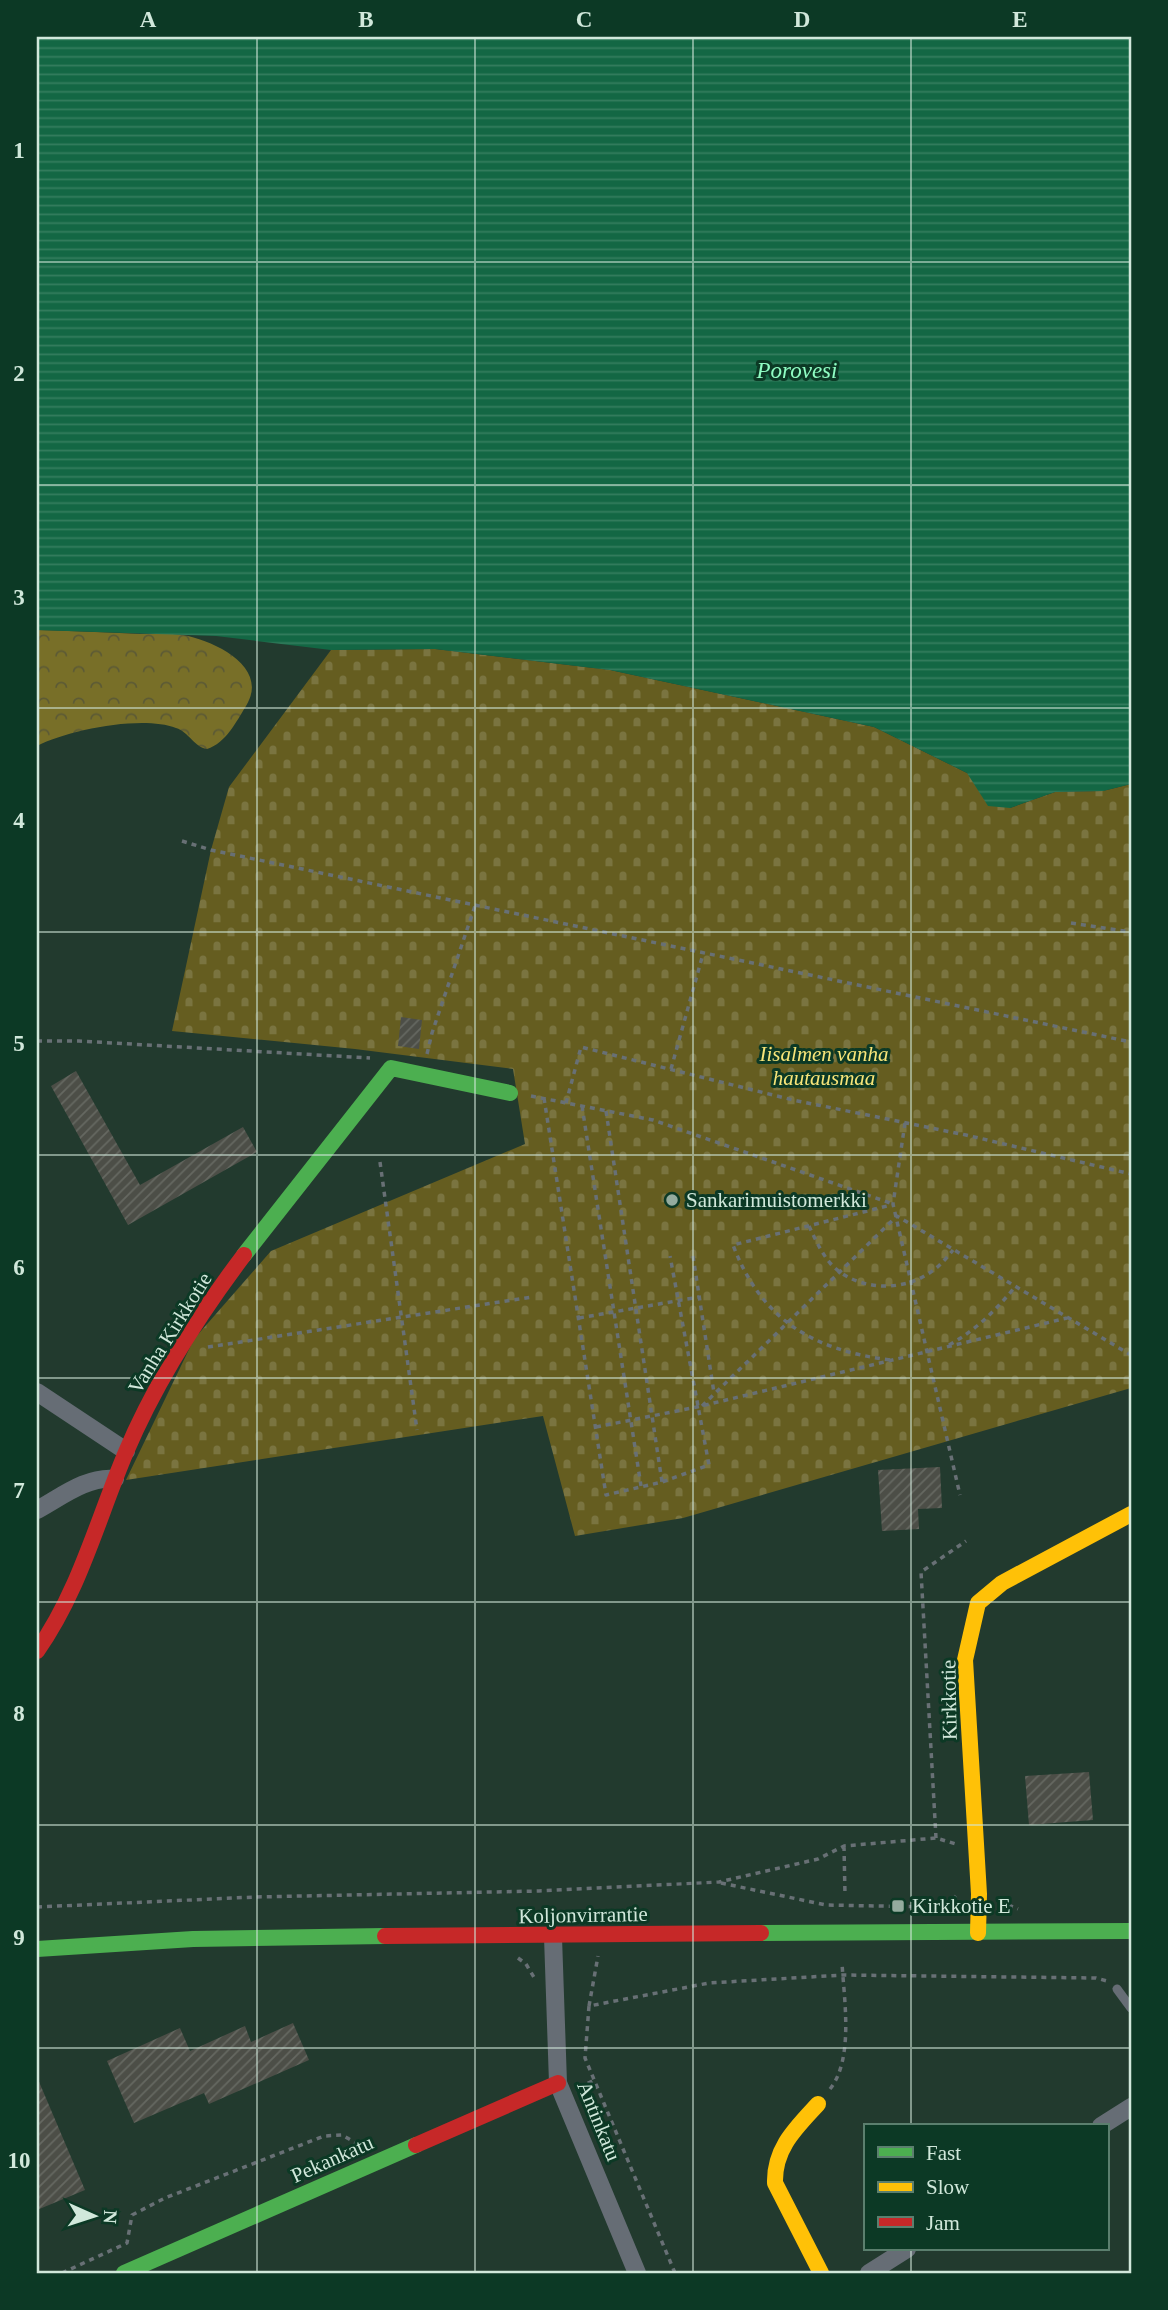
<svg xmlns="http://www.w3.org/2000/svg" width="1168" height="2310" viewBox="0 0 1168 2310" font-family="'Times New Roman',serif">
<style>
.forest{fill:url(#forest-crowns)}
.cemetery{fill:url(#cemetery-stones)}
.water{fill:url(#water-rules)}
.building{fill:url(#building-hatch)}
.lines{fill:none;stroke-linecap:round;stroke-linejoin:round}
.path{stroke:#687075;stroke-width:3.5;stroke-dasharray:5 5;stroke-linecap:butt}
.lane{stroke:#666d75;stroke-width:9}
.street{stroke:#666d75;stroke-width:18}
.fast{stroke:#4caf50;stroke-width:16}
.slow{stroke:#ffc107;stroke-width:16}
.jam{stroke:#c62828;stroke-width:16}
.grid{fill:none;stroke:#d1e8db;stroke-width:2;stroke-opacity:0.55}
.poi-dot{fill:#94ab9e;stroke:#0c3925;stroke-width:2.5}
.labels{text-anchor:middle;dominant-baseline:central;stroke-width:6;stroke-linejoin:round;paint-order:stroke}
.park-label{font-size:21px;font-style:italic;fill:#f8e579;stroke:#0c3925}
.poi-label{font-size:21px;fill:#d1e8db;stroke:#0c3925;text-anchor:start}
.street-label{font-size:21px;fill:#d1e8db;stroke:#0c3925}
.water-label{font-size:23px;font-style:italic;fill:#8ffdc3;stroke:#0c3925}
.neatline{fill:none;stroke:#d1e8db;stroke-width:2.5}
.grid-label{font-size:23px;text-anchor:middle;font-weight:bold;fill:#d1e8db}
</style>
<defs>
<pattern id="forest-crowns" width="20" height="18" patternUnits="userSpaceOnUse" patternTransform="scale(1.75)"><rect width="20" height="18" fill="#786f28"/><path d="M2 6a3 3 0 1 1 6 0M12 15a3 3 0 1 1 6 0" fill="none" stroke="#5c5a35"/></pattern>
<pattern id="cemetery-stones" width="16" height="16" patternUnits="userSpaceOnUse" patternTransform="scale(1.75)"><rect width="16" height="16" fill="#655d20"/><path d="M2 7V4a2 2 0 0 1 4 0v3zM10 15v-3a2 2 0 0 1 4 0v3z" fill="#7a7440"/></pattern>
<pattern id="water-rules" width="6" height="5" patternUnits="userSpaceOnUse" patternTransform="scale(1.75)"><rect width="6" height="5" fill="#136744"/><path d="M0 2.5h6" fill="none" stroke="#347d5e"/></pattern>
<pattern id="building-hatch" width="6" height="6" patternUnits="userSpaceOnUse" patternTransform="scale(1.75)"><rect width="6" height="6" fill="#4c4e47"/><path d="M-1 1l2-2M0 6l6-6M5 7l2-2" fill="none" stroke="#656861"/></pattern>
</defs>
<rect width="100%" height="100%" fill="#223a2e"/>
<path class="forest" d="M37 630C71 631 105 632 140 634 154 634 169 633 183 635 215 641 270 667 246 706 236 722 226 743 207 749 194 747 189 732 176 728 142 715 68 730 37 746Z"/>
<path class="cemetery" d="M435 649 610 670 874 727 967 773 1010 808 1055 792 1103 791 1131 784V1388L683 1518 575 1536 543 1416 126 1480 194 1339 271 1251 525 1144 513 1069 355 1049 172 1031 211 850 229 787 331 650Z"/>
<path class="water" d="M37 37H1131V784L1103 791 1055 792 1010 808 988 806 967 773 874 727 610 670 435 649 331 650 216 636 37 630Z"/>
<path class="building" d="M401 1017 422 1020 419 1049 398 1046Z
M76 1071 140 1185 243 1127 257 1152 128 1225 51 1086Z
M940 1467 942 1508 918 1509 919 1529 882 1531 878 1470Z
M1089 1772 1093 1820 1029 1825 1025 1776Z
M293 2023 309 2060 209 2104 204 2093 134 2123 107 2061 180 2028 190 2051 245 2026 251 2042Z
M37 2077 85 2190 37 2210Z"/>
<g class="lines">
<path class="path" d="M182 841 211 850 1131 1042
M1071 923 1131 932
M37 1041H79L370 1058
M427 1054 432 1033 475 906
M671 1069 703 954
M531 1096 653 1120 893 1204
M544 1098 606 1495 662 1482 709 1465 670 1256
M566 1103 581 1047 793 1100 966 1135 1131 1174
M582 1106 641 1486
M606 1111 662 1482
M905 1123 893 1204 960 1495
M380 1162 417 1430
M809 1226C815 1239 821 1252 830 1263 853 1289 897 1293 926 1275 937 1269 945 1260 953 1250
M693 1256 714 1393
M579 1318 699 1297
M949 1345C976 1330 995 1311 1015 1287
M208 1347 532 1297
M890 1360C812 1350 761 1319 733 1245L891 1205
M702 1406 897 1216 1131 1355
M596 1427 697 1407 1067 1318
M936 1838 921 1572 966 1541
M844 1846 845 1895
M721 1883 826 1905 929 1907 948 1904 956 1896
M999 1901 1018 1909
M37 1907 255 1897 539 1891 719 1882 818 1859 844 1846 936 1838 956 1844
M518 1958 526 1964 535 1979
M589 2006 598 1956
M579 2088 594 2080
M830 2089C854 2059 844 1999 842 1963
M62 2273 127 2243 132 2215 165 2198 324 2136 342 2135 361 2146
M675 2273 585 2058 589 2006 709 1983 843 1975 1096 1978 1107 1981"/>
<path class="lane" d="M1117 1989 1131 2008"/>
<path class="street" d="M37 1392 126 1451
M37 1510C61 1497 87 1476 115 1479
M553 1937 558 2083 637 2273
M1101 2126 1131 2107
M869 2273 907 2249"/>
<path class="fast" d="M244 1255 391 1068 510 1093
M761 1933 1131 1931
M37 1949 193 1939 385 1936
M124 2273 416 2145"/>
<path class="slow" d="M978 1933 979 1894 965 1660 978 1603 1002 1583 1131 1514
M818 2104C796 2128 774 2148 775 2183L821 2273"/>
<path class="jam" d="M37 1651C79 1592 98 1518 126 1452 156 1381 198 1316 244 1255
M385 1936 761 1933
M416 2145 558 2083"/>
</g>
<path class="grid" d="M257 37V2273M475 37V2273M693 37V2273M911 37V2126M37 262H1131M37 485H1131M37 708H1131M37 932H1131M37 1155H1131M37 1378H1131M37 1602H1131M37 1825H1131M37 2048H1131M911 2249V2273"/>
<g class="poi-dot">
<circle cx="672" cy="1200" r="7"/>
<rect x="891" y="1899" width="14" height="14" rx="3.5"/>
</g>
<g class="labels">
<g class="park-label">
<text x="824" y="1054">Iisalmen vanha<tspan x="824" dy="24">hautausmaa</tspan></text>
</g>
<g class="poi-label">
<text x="686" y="1200">Sankarimuistomerkki</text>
<text x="912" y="1906">Kirkkotie E</text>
</g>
<g class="street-label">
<text transform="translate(170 1333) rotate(-58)">Vanha Kirkkotie</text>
<text transform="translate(949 1700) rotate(-91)">Kirkkotie</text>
<text transform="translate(583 1915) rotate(-1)">Koljonvirrantie</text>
<text transform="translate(599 2121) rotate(68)">Antinkatu</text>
<text transform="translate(332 2159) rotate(-24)">Pekankatu</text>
</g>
<g class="water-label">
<text x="797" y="370">Porovesi</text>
</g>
</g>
<rect width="1168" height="2310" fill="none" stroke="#0c3925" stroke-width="77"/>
<rect x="864" y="2124" width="245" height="126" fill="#0c3925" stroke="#5b7f6e" stroke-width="2"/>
<rect x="878" y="2147" width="35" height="10" fill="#4caf50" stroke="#5b7f6e" stroke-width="2"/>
<text x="926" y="2160" font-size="21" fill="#d1e8db">Fast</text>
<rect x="878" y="2182" width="35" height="10" fill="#ffc107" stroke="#5b7f6e" stroke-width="2"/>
<text x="926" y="2194" font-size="21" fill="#d1e8db">Slow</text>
<rect x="878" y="2217" width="35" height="10" fill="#c62828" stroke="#5b7f6e" stroke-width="2"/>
<text x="926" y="2230" font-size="21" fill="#d1e8db">Jam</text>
<g transform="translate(94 2216) rotate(93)" stroke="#0c3925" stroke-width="5" paint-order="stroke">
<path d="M0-5L12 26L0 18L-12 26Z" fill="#d1e8db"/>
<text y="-10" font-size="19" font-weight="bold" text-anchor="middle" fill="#d1e8db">N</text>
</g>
<rect x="38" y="38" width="1092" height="2234" class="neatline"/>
<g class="grid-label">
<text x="148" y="27">A</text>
<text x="366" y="27">B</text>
<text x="584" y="27">C</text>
<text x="802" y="27">D</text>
<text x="1020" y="27">E</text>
<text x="19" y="158">1</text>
<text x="19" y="381">2</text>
<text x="19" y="605">3</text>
<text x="19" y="828">4</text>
<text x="19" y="1051">5</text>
<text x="19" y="1275">6</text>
<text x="19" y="1498">7</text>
<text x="19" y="1721">8</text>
<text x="19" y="1945">9</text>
<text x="19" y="2168">10</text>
</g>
</svg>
